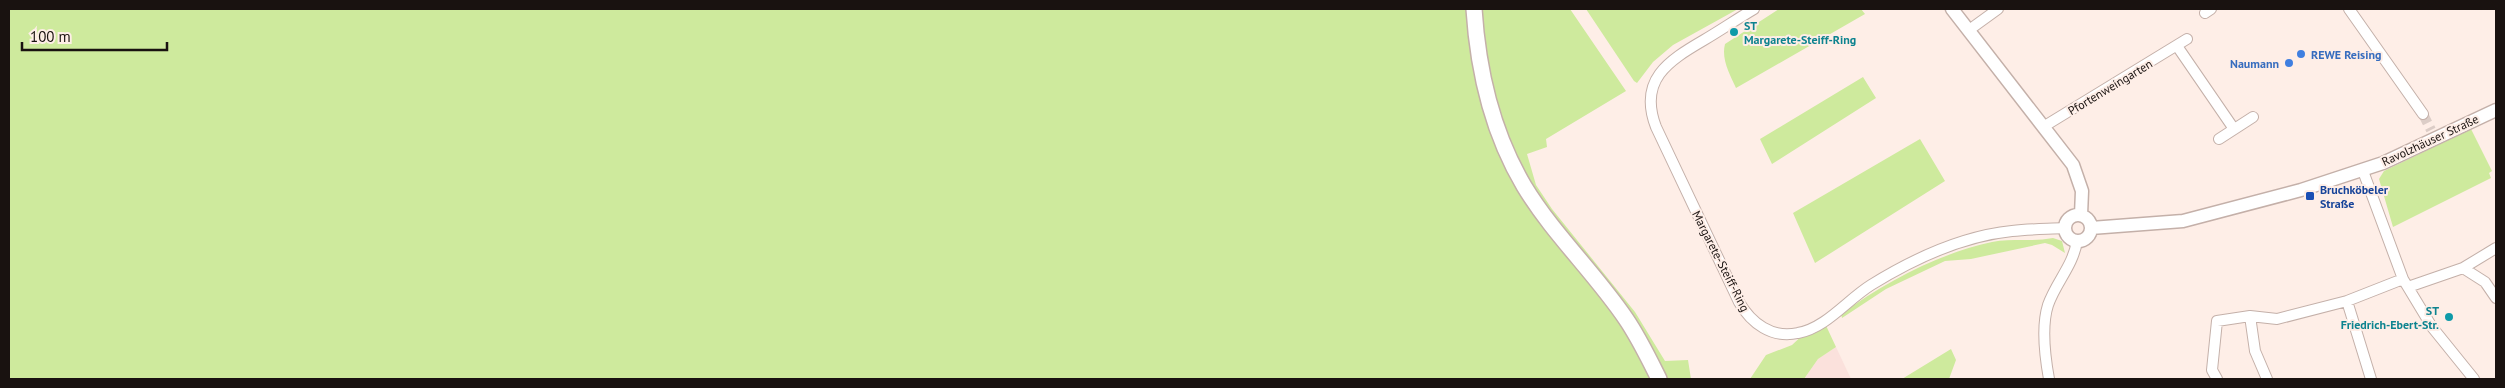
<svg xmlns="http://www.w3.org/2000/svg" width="2505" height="388" viewBox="0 0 2505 388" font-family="'PT Sans',sans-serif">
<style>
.commercial{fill:#fbe1dc}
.green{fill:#ceea9d}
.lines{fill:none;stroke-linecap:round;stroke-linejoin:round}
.minor-tunnel{stroke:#dccdc7;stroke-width:10;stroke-dasharray:10 5;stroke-linecap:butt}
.minor-casing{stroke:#c4b0a9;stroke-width:12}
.tertiary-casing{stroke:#c4b0a9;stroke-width:15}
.secondary-casing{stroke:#c4b0a9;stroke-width:18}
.minor{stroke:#fff;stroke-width:10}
.tertiary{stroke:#fff;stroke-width:12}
.secondary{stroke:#fff;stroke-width:15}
.culture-dot{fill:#0f9aa8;stroke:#feeee7;stroke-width:2}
.shop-dot{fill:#3f7fe0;stroke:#feeee7;stroke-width:2}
.transit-dot{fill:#1a4fb4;stroke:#feeee7;stroke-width:2}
.labels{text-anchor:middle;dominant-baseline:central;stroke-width:4;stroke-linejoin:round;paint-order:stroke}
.culture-label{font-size:12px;font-weight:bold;fill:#0d838f;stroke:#feeee7;text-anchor:start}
.shop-label{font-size:12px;font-weight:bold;fill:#366cbe;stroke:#feeee7;text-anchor:start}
.street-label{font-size:12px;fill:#191210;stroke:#feeee7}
.transit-label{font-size:12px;font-weight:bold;fill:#164399;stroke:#feeee7;text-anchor:start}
</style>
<rect width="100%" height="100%" fill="#feeee7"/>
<path class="commercial" d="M1836 347 1851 379H1804L1818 359Z"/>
<path class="green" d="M9 9H1470L1494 133 1621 322 1652 379H9Z
M1479 9H1570L1626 91 1546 139 1547 147 1527 154 1536 185 1552 209 1635 312 1665 361 1688 360 1691 379H1665L1531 188 1506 134 1491 89Z
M1586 9H1738L1673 45 1653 62 1637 83 1634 81Z
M1779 9H1861L1865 14 1736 88C1730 75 1721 59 1725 44Z
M1863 77 1876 98 1772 164 1760 139Z
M2471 129 2492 171 2489 173 2491 178 2393 227 2379 179 2384 171Z
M1920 139 1945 181 1815 263 1793 213Z
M2053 238 2062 241 2065 253 2052 245 2045 243 1971 259 1945 261 1886 289 1842 318 1841 314C1886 282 1937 254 1992 242 2012 238 2033 242 2053 238Z
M1822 317 1836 347 1818 359 1804 379H1750L1766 355 1792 345Z
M1951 349 1956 360 1949 379H1902Z"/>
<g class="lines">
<path class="minor-tunnel" d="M2423 114 2431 130"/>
<defs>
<path id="minor" d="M1754 9C1737 19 1721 30 1704 40 1668 61 1638 80 1656 127L1739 302C1751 323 1772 339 1798 333 1826 328 1847 300 1871 285 1913 259 1962 236 2012 231 2030 229 2048 229 2065 228
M2349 9 2423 114
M2205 13 2211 9
M1969 30 1998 9
M2177 46 2234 129
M2043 127 2187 39
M2219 139 2253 117
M2363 171 2403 279 2432 327 2474 379
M2463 268 2485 282 2496 298
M2408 287 2463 268 2496 248
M2347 301 2371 379
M2250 316 2255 351 2267 379
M2049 379C2045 357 2041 327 2048 305 2056 282 2073 266 2077 241
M2217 379 2212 370 2217 321 2250 316 2277 319 2347 301 2403 279"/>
<path id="tertiary" d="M1952 9 2073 165 2082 191 2081 215
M2065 228a13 13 0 1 1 26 0a13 13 0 1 1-26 0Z
M2091 228 2183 221 2301 190 2383 163 2496 110"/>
<path id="secondary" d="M1474 9C1478 71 1492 132 1524 186 1553 234 1595 273 1626 319 1639 338 1649 359 1659 379"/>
</defs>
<use href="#minor" class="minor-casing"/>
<use href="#tertiary" class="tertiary-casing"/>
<use href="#secondary" class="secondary-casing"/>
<use href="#minor" class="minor"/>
<use href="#tertiary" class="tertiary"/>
<use href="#secondary" class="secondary"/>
</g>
<g class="culture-dot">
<circle cx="1734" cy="32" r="5"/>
<circle cx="2449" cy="317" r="5"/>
</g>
<g class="shop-dot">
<circle cx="2301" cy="54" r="5"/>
<circle cx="2289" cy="63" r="5"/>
</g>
<rect class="transit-dot" x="2305" y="191" width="10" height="10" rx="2.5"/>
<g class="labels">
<g class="culture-label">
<text x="1744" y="25">ST<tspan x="1744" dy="14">Margarete-Steiff-Ring</tspan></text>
<text x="2439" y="310" text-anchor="end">ST<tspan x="2439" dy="14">Friedrich-Ebert-Str.</tspan></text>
</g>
<g class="shop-label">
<text x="2311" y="54">REWE Reising</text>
<text x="2279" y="63" text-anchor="end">Naumann</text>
</g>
<g class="street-label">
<text transform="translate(2110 87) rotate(-31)">Pfortenweingarten</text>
<text transform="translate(2430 140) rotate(-25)">Ravolzhäuser Straße</text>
<text transform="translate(1721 261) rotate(63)">Margarete-Steiff-Ring</text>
</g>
<g class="transit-label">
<text x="2320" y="189">Bruchköbeler<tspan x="2320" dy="14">Straße</tspan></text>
</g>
</g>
<rect width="2505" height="388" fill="none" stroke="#191210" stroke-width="20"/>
<path d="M22 42v8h145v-8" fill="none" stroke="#191210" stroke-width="2.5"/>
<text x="30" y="42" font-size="15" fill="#191210" stroke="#feeee7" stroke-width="4" paint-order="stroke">100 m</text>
</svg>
